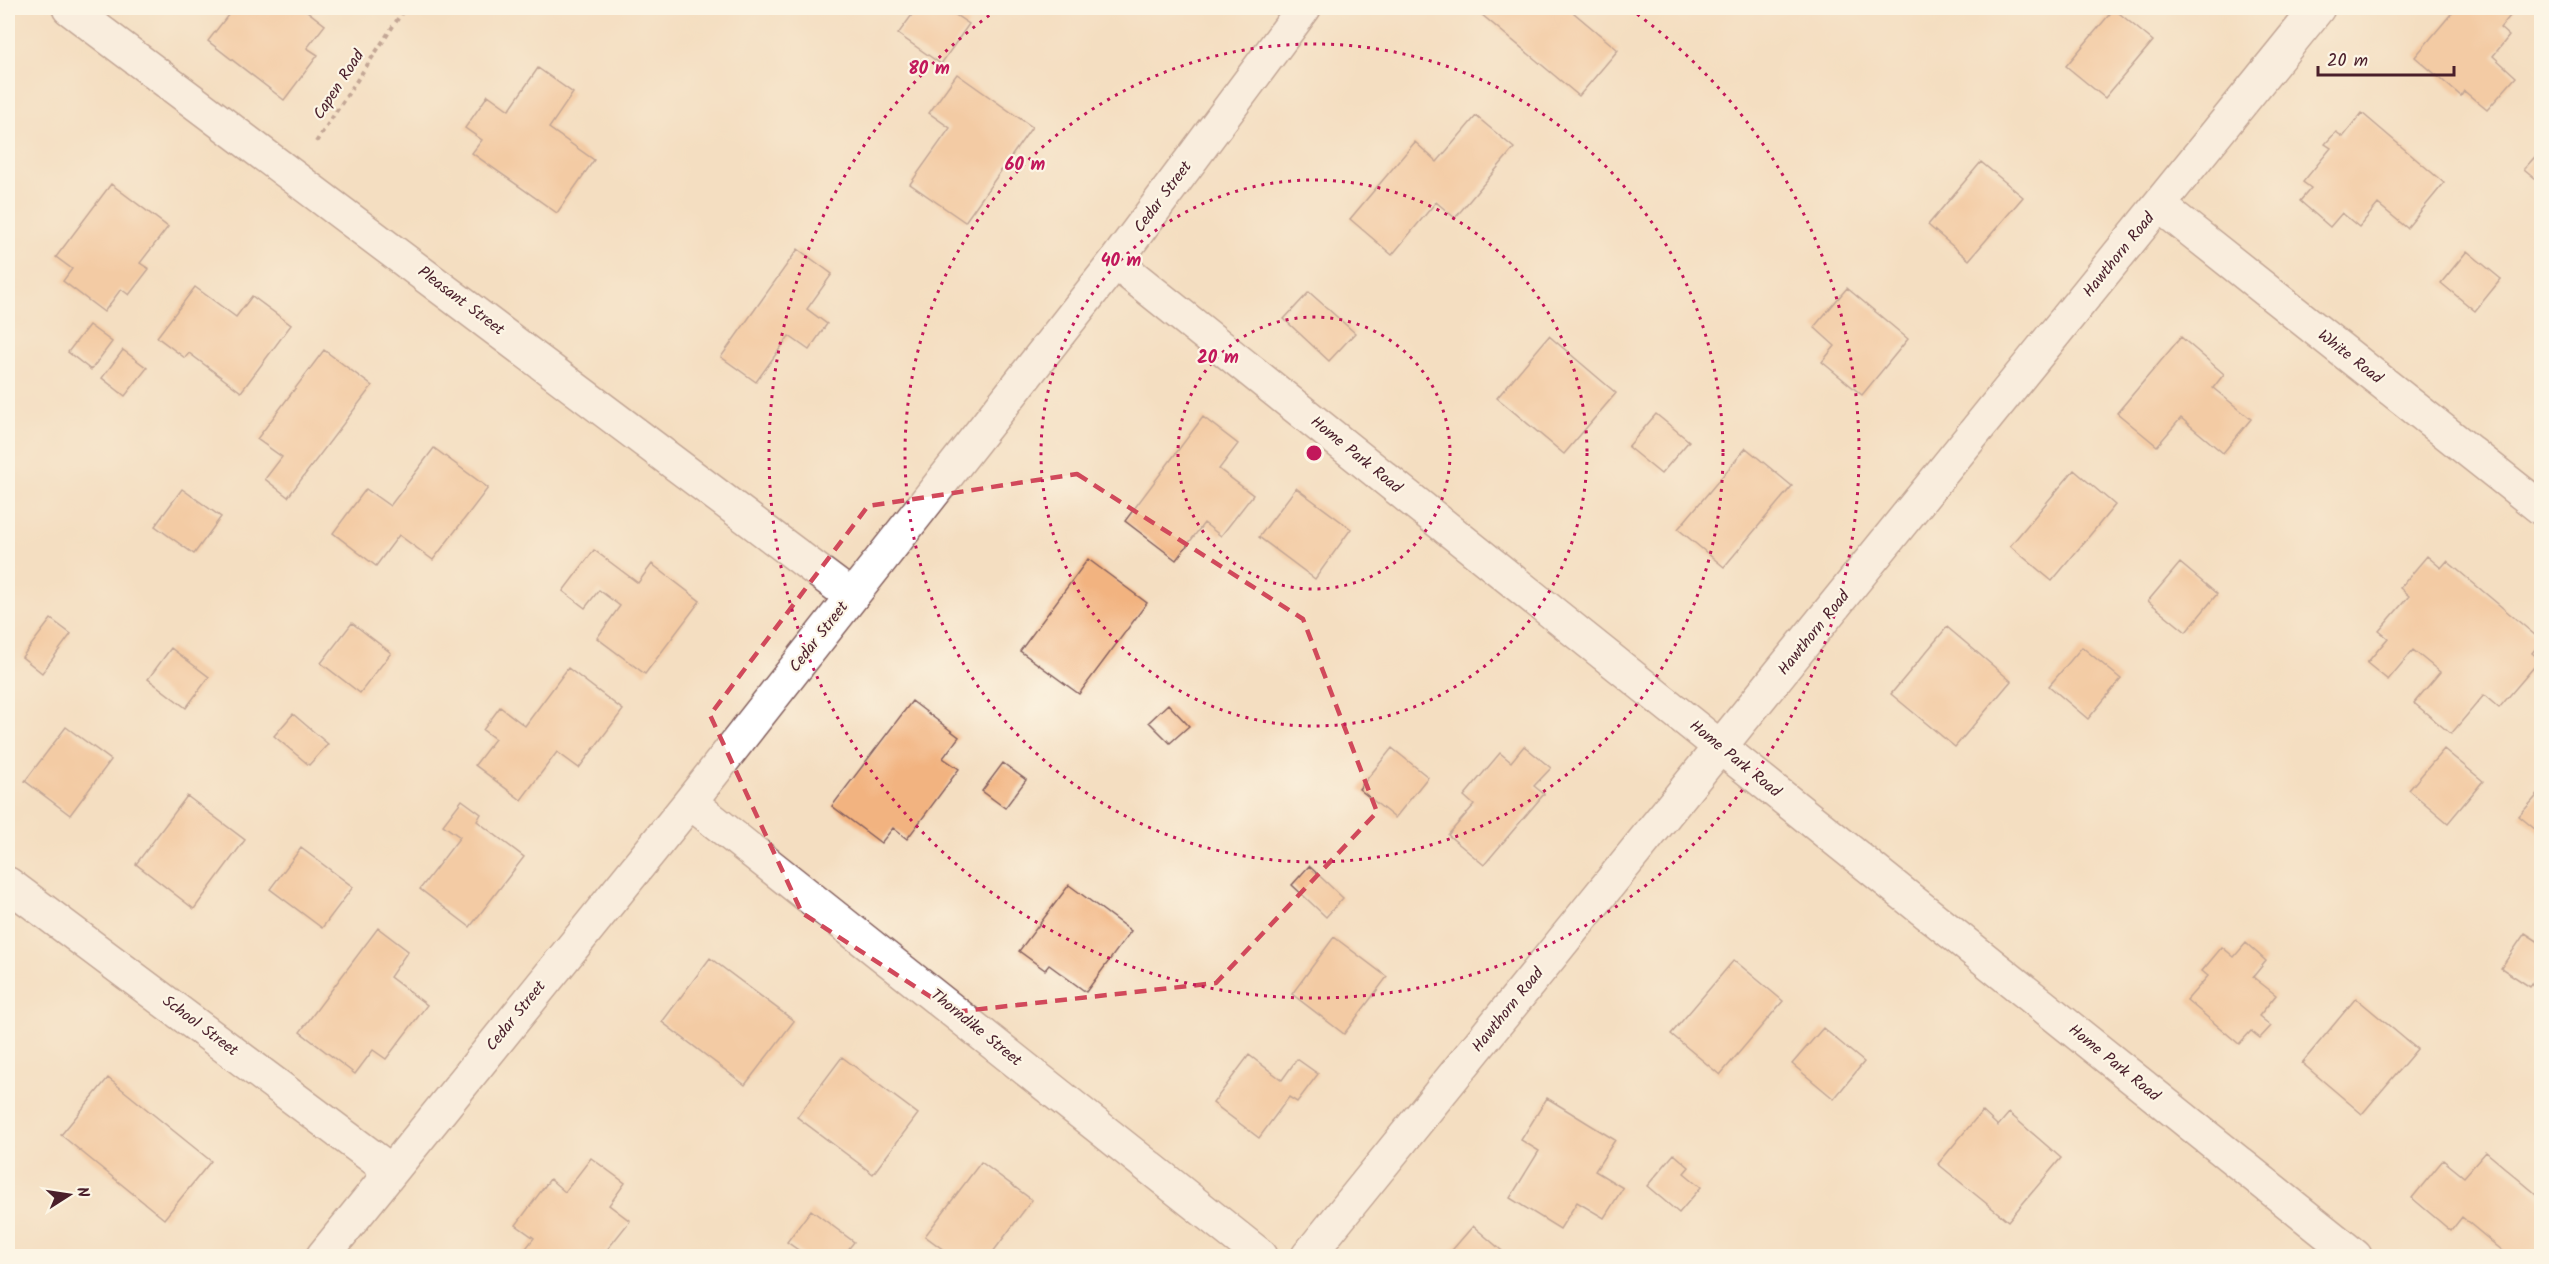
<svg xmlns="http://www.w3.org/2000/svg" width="2549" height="1264" viewBox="0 0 2549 1264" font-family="Kalam,sans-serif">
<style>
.building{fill:#f2b380}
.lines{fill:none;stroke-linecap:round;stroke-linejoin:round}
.minor-casing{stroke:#866260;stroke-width:36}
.path{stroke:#866260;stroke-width:4;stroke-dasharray:4.5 4.5;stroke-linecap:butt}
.minor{stroke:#fff;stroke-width:33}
.marked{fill:none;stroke:#d1495b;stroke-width:4.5;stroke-dasharray:12 8;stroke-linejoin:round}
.ring{fill:none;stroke:#c2185b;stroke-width:3;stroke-dasharray:3 6}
.labels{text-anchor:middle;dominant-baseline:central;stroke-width:4.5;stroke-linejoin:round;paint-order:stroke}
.street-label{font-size:16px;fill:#4a1f2b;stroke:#fcf5e5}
.centre{fill:#c2185b;stroke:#fcf5e5;stroke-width:3}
.ring-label{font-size:18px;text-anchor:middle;font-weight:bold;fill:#c2185b;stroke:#fcf5e5;stroke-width:4.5;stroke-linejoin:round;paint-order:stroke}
</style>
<rect width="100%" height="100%" fill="#fcf5e5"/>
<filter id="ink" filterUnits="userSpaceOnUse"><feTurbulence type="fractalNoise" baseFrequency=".0167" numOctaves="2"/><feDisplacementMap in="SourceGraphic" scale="12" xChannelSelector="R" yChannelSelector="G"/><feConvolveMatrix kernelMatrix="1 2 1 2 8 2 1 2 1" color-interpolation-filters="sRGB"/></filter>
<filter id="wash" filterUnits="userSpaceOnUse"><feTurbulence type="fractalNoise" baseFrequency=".008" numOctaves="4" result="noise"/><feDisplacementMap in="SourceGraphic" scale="24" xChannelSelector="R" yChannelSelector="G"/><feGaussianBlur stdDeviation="1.35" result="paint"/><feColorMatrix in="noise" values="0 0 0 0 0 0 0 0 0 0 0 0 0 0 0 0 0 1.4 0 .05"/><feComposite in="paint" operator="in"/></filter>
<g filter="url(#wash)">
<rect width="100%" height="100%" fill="#f4dec1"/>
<g id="blocks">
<path class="building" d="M221 8H303L325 25 307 48 318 55 284 100 208 41 229 14Z
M917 8H945L969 24 941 64 898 34Z
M1487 8H1568L1618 50 1579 96 1481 14Z
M2456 8H2467L2471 11 2474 8H2513L2515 10 2500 28 2509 36 2493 56 2516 77 2487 110 2464 91 2461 96 2415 57Z
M2114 9 2153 41 2105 98 2066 66Z
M538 68 573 93 549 128 594 160 557 213 472 153 482 140 465 128 488 95 509 110Z
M957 74 1032 127 965 222 910 184 950 128 929 113Z
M2362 113 2444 183 2407 228 2378 204 2359 227 2342 213 2330 227 2300 201 2311 188 2303 182 2331 148 2325 144 2336 132 2343 137Z
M1476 116 1514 148 1455 218 1436 202 1392 255 1350 219 1415 142 1437 162Z
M2542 149V184L2524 169Z
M1981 162 2023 197 1969 260 1928 225Z
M111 184 168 227 140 263 149 269 129 295 121 289 104 312 63 281 72 269 56 257Z
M798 249 832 274 807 309 827 324 809 350 789 336 756 382 721 357Z
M2467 251 2501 279 2475 311 2441 283Z
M195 287 236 317 252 296 291 325 241 392 189 353 185 358 157 337Z
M1847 288 1908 339 1862 395 1822 362 1835 346 1814 327Z
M1309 292 1355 333 1329 361 1284 319Z
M89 325 112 342 91 370 68 352Z
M1549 336 1616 393 1564 454 1497 398Z
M2181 337 2224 374 2213 388 2251 419 2223 453 2181 418 2157 446 2117 413Z
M123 350 147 368 125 396 102 378Z
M324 350 372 386 288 497 265 479 282 457 257 439Z
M1656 414 1689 441 1661 474 1628 447Z
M1203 417 1238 444 1219 469 1253 495 1221 536 1204 523 1176 560 1125 521Z
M434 448 488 488 433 560 399 535 376 566 333 533 366 489 390 506Z
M1746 448 1792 486 1724 567 1678 529Z
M2074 470 2115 505 2052 581 2010 546Z
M1296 488 1351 529 1315 579 1259 537Z
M182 489 221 517 194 554 155 526Z
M594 550 638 583 652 564 700 601 645 674 597 638 620 606 599 590 585 608 563 591Z
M2427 556 2441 568 2447 561 2542 641 2532 653 2540 660 2499 708 2484 695 2451 734 2414 703 2440 672 2413 650 2388 680 2367 663 2388 638 2379 631 2409 596 2400 588Z
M1088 559 1147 603 1079 694 1020 651Z
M2180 563 2217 594 2186 632 2148 601Z
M51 619 71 634 42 673 22 657Z
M352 623 391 653 360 693 321 663Z
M1947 627 2011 681 1955 747 1891 694Z
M2082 647 2121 679 2088 719 2049 686Z
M171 648 209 677 186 708 148 679Z
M568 668 623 710 579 768 557 752 521 800 475 765 495 739 483 730 500 707 525 726Z
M912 701 959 737 943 758 959 769 907 839 893 828 881 843 832 806Z
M1168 704 1189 726 1170 743 1149 722Z
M293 714 328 744 309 765 274 736Z
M66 727 111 760 70 815 25 781Z
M1524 746 1551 768 1534 786 1544 794 1484 865 1448 835 1474 805 1464 796 1500 753 1511 762Z
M1392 748 1428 777 1395 818 1359 789Z
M2444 749 2483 781 2448 823 2409 790Z
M1003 763 1026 780 1005 808 982 791Z
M2542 790V835L2519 816Z
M187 796 245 840 194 909 136 864Z
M462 800 481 814 477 821 524 857 470 927 420 889 460 837 443 825Z
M301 848 353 887 322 928 270 889Z
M1309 866 1343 898 1326 917 1292 885Z
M1069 885 1131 931 1086 992 1049 965 1045 970 1019 951Z
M378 928 408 951 390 977 427 1005 386 1059 373 1050 355 1074 300 1032Z
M2525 933 2542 944V970L2530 987 2501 968Z
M1334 937 1387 977 1344 1034 1292 994Z
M2246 943 2266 961 2253 977 2276 995 2259 1016 2271 1026 2260 1038 2251 1031 2239 1044 2187 1000 2208 976 2202 971 2222 947 2234 957Z
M710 958 794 1021 745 1085 662 1022Z
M1734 960 1783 1001 1720 1075 1671 1034Z
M2356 998 2417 1049 2362 1114 2302 1063Z
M1823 1028 1864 1062 1834 1099 1792 1064Z
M1249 1055 1282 1080 1297 1059 1318 1074 1297 1102 1289 1097 1259 1138 1213 1103Z
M842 1057 918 1114 873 1174 797 1117Z
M108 1078 211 1161 164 1219 61 1135Z
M1547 1098 1615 1140 1595 1171 1623 1188 1604 1218 1577 1202 1560 1229 1510 1198 1539 1151 1521 1140Z
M1982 1111 1998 1126 2009 1113 2061 1158 2008 1221 1938 1164Z
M2486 1152 2542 1199V1256H2509L2462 1217 2451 1231 2412 1198 2443 1160 2464 1177Z
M1674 1154 1689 1167 1684 1173 1701 1187 1679 1213 1647 1186Z
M591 1158 625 1183 609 1205 630 1221 602 1256H520L534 1238 516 1225 550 1179 565 1192Z
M981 1162 1032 1200 990 1256H952L925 1236Z
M811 1210 854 1242 843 1256H807L787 1242Z
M1473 1226 1508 1256H1447Z"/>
</g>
</g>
<g filter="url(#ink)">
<use href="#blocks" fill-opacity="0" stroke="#866260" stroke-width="1.5"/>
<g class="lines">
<defs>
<path id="minor" d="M69 8 851 596
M2159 205 2542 509
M1115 262 2355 1256
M690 802 1261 1256
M8 884 391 1171
M323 1256 690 802 1115 262 1304 8
M1308 1256 2318 8"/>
</defs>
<use href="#minor" class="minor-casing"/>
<path class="path" d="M316 142 405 8"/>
<use href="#minor" class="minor"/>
</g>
</g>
<path d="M0 0H2549V1264H0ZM1077 474 1303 619 1377 812 1216 983 954 1012 802 913 710 715 868 506Z" fill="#f4dec1" fill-opacity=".55" fill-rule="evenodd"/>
<path class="marked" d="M1077 474 1303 619 1377 812 1216 983 954 1012 802 913 710 715 868 506Z"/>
<g class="ring">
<circle cx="1314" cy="453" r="136"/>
<circle cx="1314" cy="453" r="273"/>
<circle cx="1314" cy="453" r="409"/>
<path d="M1630 9A545 545 0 1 1 998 9"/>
</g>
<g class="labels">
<g class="street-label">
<text transform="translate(339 85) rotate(-57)">Capen Road</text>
<text transform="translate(1163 197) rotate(-53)">Cedar Street</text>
<text transform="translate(2119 255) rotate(-51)">Hawthorn Road</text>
<text transform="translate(461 301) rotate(37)">Pleasant Street</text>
<text transform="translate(2350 357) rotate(38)">White Road</text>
<text transform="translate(1356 455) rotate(39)">Home Park Road</text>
<text transform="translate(1814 633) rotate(-51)">Hawthorn Road</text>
<text transform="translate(819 637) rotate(-52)">Cedar Street</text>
<text transform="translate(1735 759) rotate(39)">Home Park Road</text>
<text transform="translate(1508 1010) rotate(-51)">Hawthorn Road</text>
<text transform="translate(516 1016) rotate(-51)">Cedar Street</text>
<text transform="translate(200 1026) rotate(37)">School Street</text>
<text transform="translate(976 1028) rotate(39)">Thorndike Street</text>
<text transform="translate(2114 1063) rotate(39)">Home Park Road</text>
</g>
</g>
<circle cx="1314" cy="453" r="9" class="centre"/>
<g class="ring-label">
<text x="929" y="74">80 m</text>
<text x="1025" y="170">60 m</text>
<text x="1121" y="266">40 m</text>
<text x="1218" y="363">20 m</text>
</g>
<rect width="2549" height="1264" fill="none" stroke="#fcf5e5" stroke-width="30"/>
<g transform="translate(69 1195) rotate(78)" stroke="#fcf5e5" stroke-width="4.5" paint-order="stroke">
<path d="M0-4.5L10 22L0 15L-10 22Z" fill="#4a1f2b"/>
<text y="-9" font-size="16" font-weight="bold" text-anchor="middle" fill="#4a1f2b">N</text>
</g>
<path d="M2318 66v9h136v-9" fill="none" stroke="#4a1f2b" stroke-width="3"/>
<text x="2327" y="66" font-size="18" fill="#4a1f2b" stroke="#fcf5e5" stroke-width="4.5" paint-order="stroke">20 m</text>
</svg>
